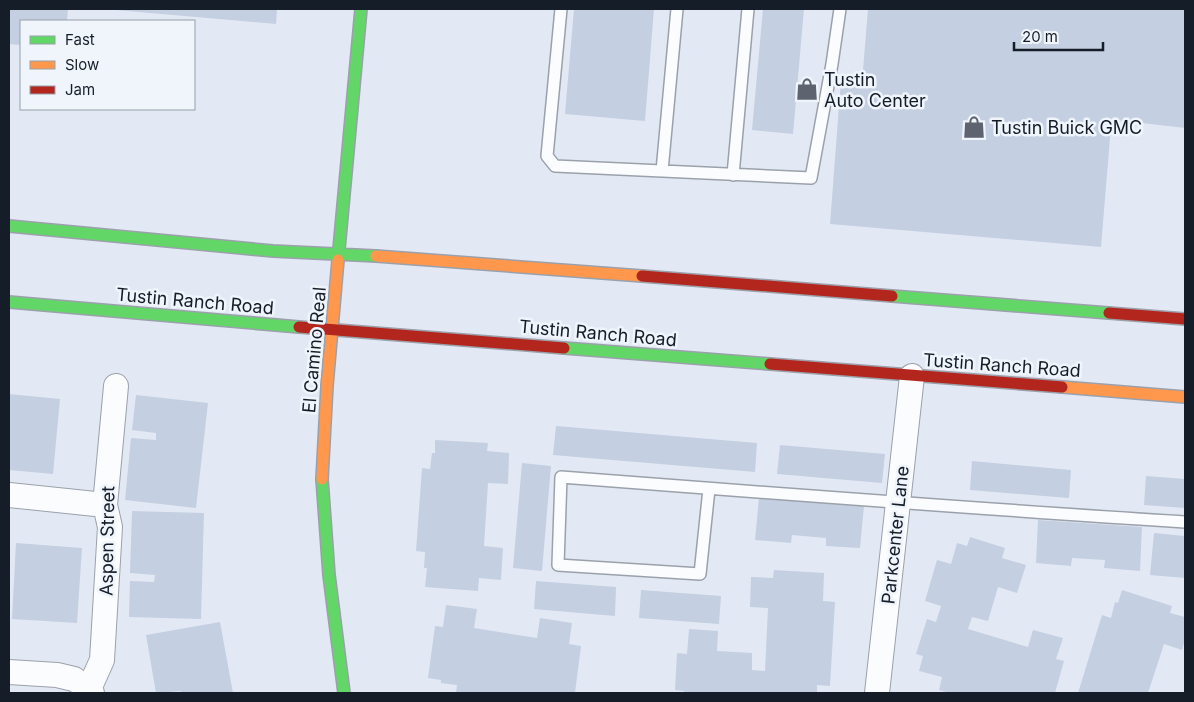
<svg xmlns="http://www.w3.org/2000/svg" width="1194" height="702" viewBox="0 0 1194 702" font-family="Inter,sans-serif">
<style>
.building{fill:#c4cfe1}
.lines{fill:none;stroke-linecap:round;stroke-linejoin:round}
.lane-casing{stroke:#9ba1ab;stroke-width:14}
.street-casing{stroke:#9ba1ab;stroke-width:26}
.fast-casing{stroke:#9ba1ab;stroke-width:14}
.slow-casing{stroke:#9ba1ab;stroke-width:14}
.jam-casing{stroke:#9ba1ab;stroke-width:14}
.lane{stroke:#fbfcfd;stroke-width:11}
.street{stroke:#fbfcfd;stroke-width:24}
.fast{stroke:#63d668;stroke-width:11}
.slow{stroke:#ff974d;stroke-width:11}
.jam{stroke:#b3261e;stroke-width:11}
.labels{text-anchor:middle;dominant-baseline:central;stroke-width:5;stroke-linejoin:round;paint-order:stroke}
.poi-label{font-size:18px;fill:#151d29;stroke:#f0f5fc;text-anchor:start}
.street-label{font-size:18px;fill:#151d29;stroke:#f0f5fc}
</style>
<rect width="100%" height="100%" fill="#e3e9f4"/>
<path class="building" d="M9 9H68L67 21H21V45L9 44Z
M116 9H277L276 24 116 10Z
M574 9H654L645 121 565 114Z
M763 9H804L793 134 752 130Z
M868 9H1185V128L1116 120 1111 126 1101 247 830 224 841 80 862 82Z
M9 394 60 399 53 474 9 470Z
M136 395 208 403 196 508 125 500 131 438 156 440V433L132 430Z
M556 426 757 443 755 472 553 455Z
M435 440 488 443 487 451 509 453 508 484 488 483 484 546 503 548 501 580 479 578 478 591 425 587 427 568H424L425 552 416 551 422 468 430 469 432 453H435Z
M780 445 885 454 882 483 777 474Z
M972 461 1071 470 1069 498 970 490Z
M522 463 551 466 542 571 513 568Z
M1146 476 1185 479V508L1144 505Z
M759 498 864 506 860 548 826 546V538L792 535 791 543 755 540Z
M132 511 204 513 201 619 129 617 130 581 154 582 155 575 130 573Z
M1038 520 1142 527 1140 571 1104 568 1105 560 1072 558 1071 566 1036 563Z
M1154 533 1185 536V578L1150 575Z
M970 537 1005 548 1002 558 1026 565 1017 593 998 587 988 621 972 617 968 629 1028 647 1033 630 1063 638 1056 659 1064 661 1055 693H950L939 690 942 677 919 671 923 656 916 654 927 619 936 622 941 606 925 601 937 560 951 564 957 543 967 546Z
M16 543 82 548 77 623 12 619Z
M774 570 824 573 823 601 835 602 830 686 817 685V693H684V691L675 690 677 653 687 654 689 629 718 631 717 651 752 653V670L765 671 768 608 750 607 751 577 773 578Z
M536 581 616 587 615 616 534 609Z
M641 590 721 596 719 624 639 618Z
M1122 590 1172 606 1170 613 1185 617V639L1182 650 1164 644 1148 693H1078L1102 615 1111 618 1115 602 1118 603Z
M446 605 477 609 474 628 537 638 540 618 572 623 569 644 581 646 575 693H456L457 685 441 683V680L428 678 435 626 443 627Z
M220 622 233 693H181V691L156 693 146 635Z"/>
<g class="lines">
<defs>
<path id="lane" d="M561 9 547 156 555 166 811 178 832 64 840 9
M662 171 677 9
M733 175 748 9
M709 489 700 574 558 565 561 477C769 493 977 509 1185 522"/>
<path id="street" d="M9 495 105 505
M9 672 57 675 74 679 89 689
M92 693 89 689 102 660 110 527 105 505 116 386
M877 693 912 376"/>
<path id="fast" d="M9 226 273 251 376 256
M338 260 361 9
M892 296 1109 313
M9 302 299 327
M564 348 770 364
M322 479 329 575 344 693"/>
<path id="slow" d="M376 256 642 276
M1062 387 1185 397
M322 479 327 386 338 260"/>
<path id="jam" d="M642 276 892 296
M1109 313 1185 319
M299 327 564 348
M770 364 1062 387"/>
</defs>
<use href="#lane" class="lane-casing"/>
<use href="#street" class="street-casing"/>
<use href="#fast" class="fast-casing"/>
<use href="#slow" class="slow-casing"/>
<use href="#jam" class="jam-casing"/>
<use href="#lane" class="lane"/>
<use href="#street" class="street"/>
<use href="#fast" class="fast"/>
<use href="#slow" class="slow"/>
<use href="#jam" class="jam"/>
</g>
<defs>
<symbol id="shop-bare" viewBox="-9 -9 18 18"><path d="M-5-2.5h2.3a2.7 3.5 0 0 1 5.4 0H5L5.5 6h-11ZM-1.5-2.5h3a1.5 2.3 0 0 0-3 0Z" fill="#5d6470" stroke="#f0f5fc" stroke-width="2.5" paint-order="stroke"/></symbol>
</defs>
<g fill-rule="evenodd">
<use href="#shop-bare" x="791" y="73" width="32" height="32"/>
<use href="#shop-bare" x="958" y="111" width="32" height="32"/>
</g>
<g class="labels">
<g class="poi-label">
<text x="824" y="79">Tustin<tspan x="824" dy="21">Auto Center</tspan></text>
<text x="991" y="127">Tustin Buick GMC</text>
</g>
<g class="street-label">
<text transform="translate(195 301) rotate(5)">Tustin Ranch Road</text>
<text transform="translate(598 333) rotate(5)">Tustin Ranch Road</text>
<text transform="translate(314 350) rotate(-85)">El Camino Real</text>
<text transform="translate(1002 365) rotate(4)">Tustin Ranch Road</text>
<text transform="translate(895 535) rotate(-84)">Parkcenter Lane</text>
<text transform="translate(107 541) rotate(-89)">Aspen Street</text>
</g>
</g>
<rect width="1194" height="702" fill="none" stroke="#151d29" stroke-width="20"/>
<rect x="20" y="20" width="175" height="90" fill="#f0f5fc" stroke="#989fa8"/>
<rect x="30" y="36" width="25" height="8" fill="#63d668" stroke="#989fa8"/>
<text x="65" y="45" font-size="15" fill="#151d29">Fast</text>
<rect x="30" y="61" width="25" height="8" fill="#ff974d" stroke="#989fa8"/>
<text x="65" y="70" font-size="15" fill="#151d29">Slow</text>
<rect x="30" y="86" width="25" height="8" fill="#b3261e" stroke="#989fa8"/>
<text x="65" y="95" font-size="15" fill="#151d29">Jam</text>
<path d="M1014 42v8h89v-8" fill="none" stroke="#151d29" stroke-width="2.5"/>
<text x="1022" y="42" font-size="15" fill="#151d29" stroke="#f0f5fc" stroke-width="4" paint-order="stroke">20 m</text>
</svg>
